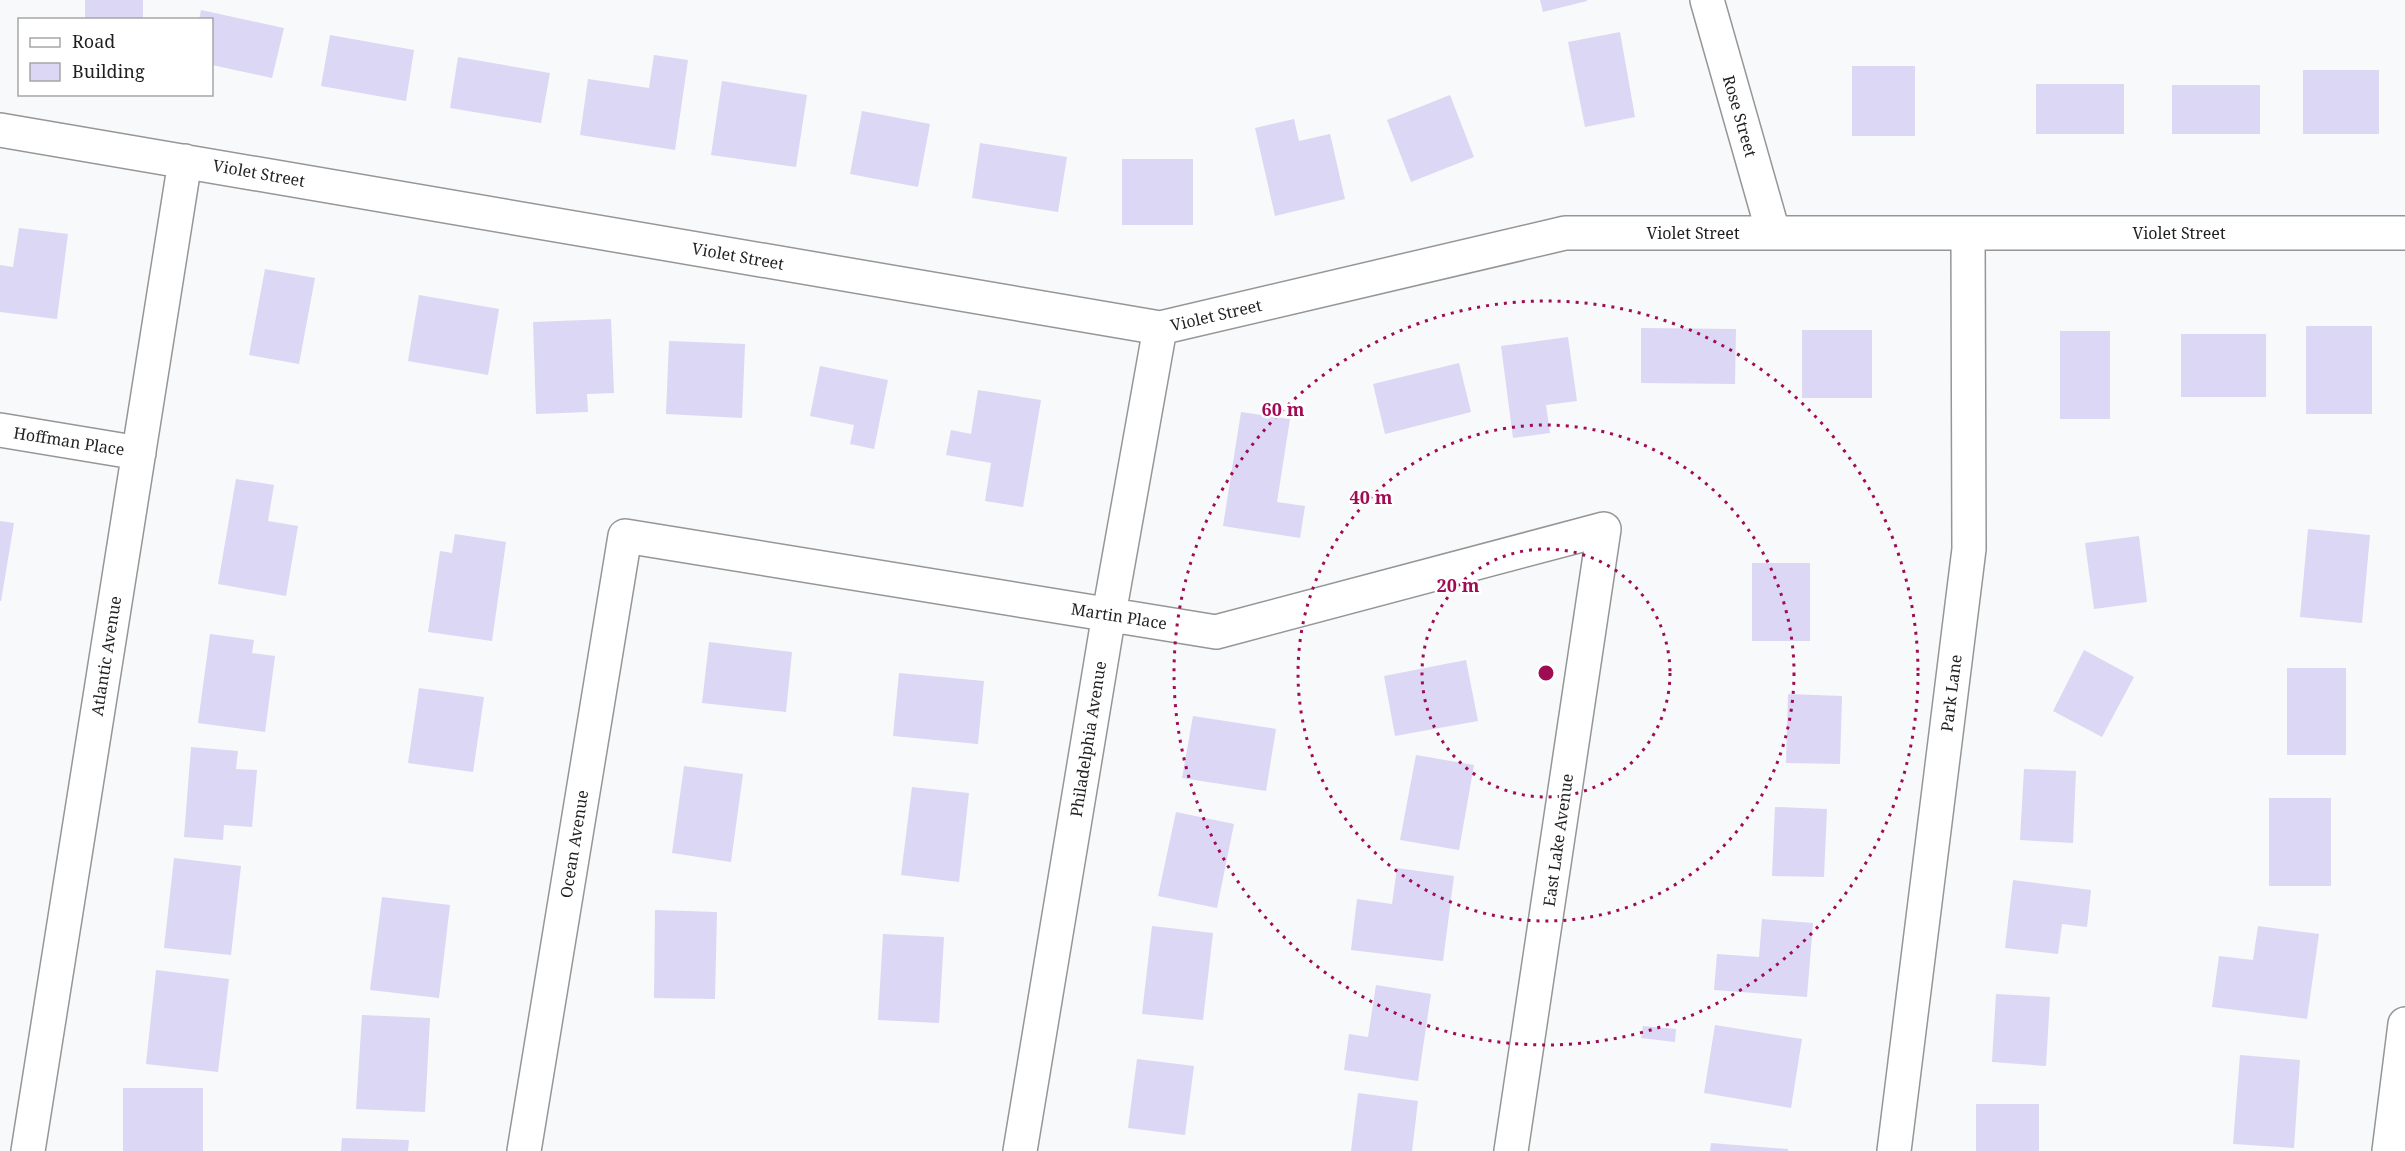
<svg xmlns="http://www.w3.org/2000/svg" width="2405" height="1151" viewBox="0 0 2405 1151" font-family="'Noto Serif',serif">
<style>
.building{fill:#dcd7f4}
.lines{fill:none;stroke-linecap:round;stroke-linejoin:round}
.street-casing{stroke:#959697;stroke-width:36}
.street{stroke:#fff;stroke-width:33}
.ring{fill:none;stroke:#9f0c54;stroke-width:3;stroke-dasharray:3 6}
.labels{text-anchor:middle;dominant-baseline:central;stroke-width:5;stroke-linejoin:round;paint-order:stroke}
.street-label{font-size:16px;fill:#1f2020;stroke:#fff}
.centre{fill:#9f0c54;stroke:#fff;stroke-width:3}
.ring-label{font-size:18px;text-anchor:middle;font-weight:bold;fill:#9f0c54;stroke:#fff;stroke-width:5;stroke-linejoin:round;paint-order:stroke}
</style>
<rect width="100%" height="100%" fill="#f8f9fa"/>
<path class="building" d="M85 0H143V20H85Z
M1540 0H1587V1L1543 12Z
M201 10 284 28 272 78 212 65V20H199Z
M1620 32 1635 117 1585 127 1568 42Z
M330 35 414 50 406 101 321 86Z
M654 55 688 60 675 150 580 135 588 79 649 88Z
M458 57 550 73 541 123 450 108Z
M1852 66H1915V136H1852Z
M2303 70H2379V134H2303Z
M722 81 807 95 796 167 711 155Z
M2036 84H2124V134H2036Z
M2172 85H2260V134H2172Z
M1450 95 1474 157 1411 182 1387 120Z
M862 111 930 124 918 187 850 174Z
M1294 119 1299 141 1330 134 1345 199 1275 216 1255 128Z
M980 143 1067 157 1058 212 972 198Z
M1122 159H1193V225H1122Z
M19 228 68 234 57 319 0 312V265L13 267Z
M265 269 315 278 299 364 249 355Z
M419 295 499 309 488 375 408 361Z
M611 319 614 393 587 394 588 412 536 414 533 322Z
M2306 326H2372V414H2306Z
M1641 328 1736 329 1735 384 1641 383Z
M1802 330H1872V398H1802Z
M2060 331H2110V419H2060Z
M2181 334H2266V397H2181Z
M1568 337 1577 401 1546 405 1550 433 1513 438 1501 346Z
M669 341 745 344 742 418 666 414Z
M1459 363 1471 412 1385 434 1373 384Z
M820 366 888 380 874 449 850 444 854 425 810 416Z
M978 390 1041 400 1023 507 985 501 991 463 946 455 951 430 971 434Z
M1241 412 1290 419 1277 502 1305 506 1300 538 1223 526Z
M236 479 274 485 268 521 298 526 286 596 218 584Z
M0 521 14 523 1 601H0Z
M2308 529 2370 535 2362 623 2300 617Z
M455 534 506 542 492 641 428 632 440 551 452 553Z
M2139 536 2147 602 2094 609 2085 543Z
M1752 563H1810V641H1752Z
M210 634 254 640 252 653 275 656 265 732 198 723Z
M709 642 792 652 786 712 702 703Z
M2084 650 2134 677 2102 737 2053 711Z
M1466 660 1478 721 1395 736 1384 676Z
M2287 668H2346V755H2287Z
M899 673 984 681 978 744 893 736Z
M419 688 484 697 473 772 408 763Z
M1788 694 1842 696 1840 764 1786 763Z
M1193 716 1276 729 1266 791 1182 778Z
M191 747 238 751 236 769 257 770 252 827 224 825 223 840 184 837Z
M1416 755 1474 765 1459 850 1400 840Z
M684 766 743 774 731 862 672 853Z
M2024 769 2076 771 2073 843 2020 840Z
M912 787 969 793 959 882 901 875Z
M2269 798H2331V886H2269Z
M1775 807 1827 809 1824 877 1772 876Z
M1176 812 1234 824 1217 908 1158 896Z
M174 858 241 866 231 955 164 948Z
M1397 868 1454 876 1443 961 1351 950 1357 899 1392 904Z
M2013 880 2091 890 2087 927 2062 924 2058 954 2005 948Z
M382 897 450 905 439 998 370 990Z
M655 910 717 912 715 999 654 998Z
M1762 919 1813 923 1807 997 1714 990 1717 954 1759 957Z
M1152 926 1213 933 1203 1020 1142 1014Z
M2258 926 2319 934 2307 1019 2212 1007 2219 956 2253 960Z
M883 934 944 937 939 1023 878 1020Z
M156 970 229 979 218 1072 146 1064Z
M1376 985 1431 994 1418 1081 1344 1070 1349 1034 1368 1037Z
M1996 994 2050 997 2046 1066 1992 1062Z
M362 1015 430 1018 425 1112 356 1109Z
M1715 1025 1802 1039 1791 1108 1704 1093Z
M1643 1026 1676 1029 1675 1042 1641 1038Z
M2240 1055 2300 1060 2294 1148 2233 1144Z
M1137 1059 1194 1066 1185 1135 1128 1128Z
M123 1088H203V1151H123Z
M1358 1093 1418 1101 1412 1151H1351Z
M1976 1104H2039V1151H1976Z
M342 1138 409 1140 408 1151H341Z
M1711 1143 1788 1149V1151H1710Z"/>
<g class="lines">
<defs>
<path id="street" d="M1707 0 1773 232
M0 130 1160 328 1565 233H2405
M0 430 139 453
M28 1151 185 161
M524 1151 625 536 1216 632 1604 529 1511 1151
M1020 1151 1109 614 1160 328
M1894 1151 1969 549 1968 233
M2389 1151 2405 1024"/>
</defs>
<use href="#street" class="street-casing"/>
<use href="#street" class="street"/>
</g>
<g class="ring">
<circle cx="1546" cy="673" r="124"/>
<circle cx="1546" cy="673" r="248"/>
<circle cx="1546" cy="673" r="372"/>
</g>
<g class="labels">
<g class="street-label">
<text transform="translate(1740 116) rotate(74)">Rose Street</text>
<text transform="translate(259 173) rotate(10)">Violet Street</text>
<text x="1693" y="233">Violet Street</text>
<text x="2179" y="233">Violet Street</text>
<text transform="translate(738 256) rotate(10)">Violet Street</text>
<text transform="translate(1216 315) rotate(-13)">Violet Street</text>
<text transform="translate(69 441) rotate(9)">Hoffman Place</text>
<text transform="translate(1119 616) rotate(9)">Martin Place</text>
<text transform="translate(106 656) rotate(-81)">Atlantic Avenue</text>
<text transform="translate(1951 693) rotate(-83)">Park Lane</text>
<text transform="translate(1088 739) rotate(-81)">Philadelphia Avenue</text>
<text transform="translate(1558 840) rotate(-82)">East Lake Avenue</text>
<text transform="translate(574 844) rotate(-81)">Ocean Avenue</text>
</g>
</g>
<circle cx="1546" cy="673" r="9" class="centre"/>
<g class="ring-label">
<text x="1283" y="416">60 m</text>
<text x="1371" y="504">40 m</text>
<text x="1458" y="592">20 m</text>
</g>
<rect x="18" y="18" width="195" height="78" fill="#ffffff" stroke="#a5a6a6" stroke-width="1.5"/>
<rect x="30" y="38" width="30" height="9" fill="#ffffff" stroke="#a5a6a6" stroke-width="1.5"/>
<text x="72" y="48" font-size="18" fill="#1f2020">Road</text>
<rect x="30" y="63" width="30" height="18" fill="#dcd7f4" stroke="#a5a6a6" stroke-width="1.5"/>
<text x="72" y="78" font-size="18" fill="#1f2020">Building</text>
</svg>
